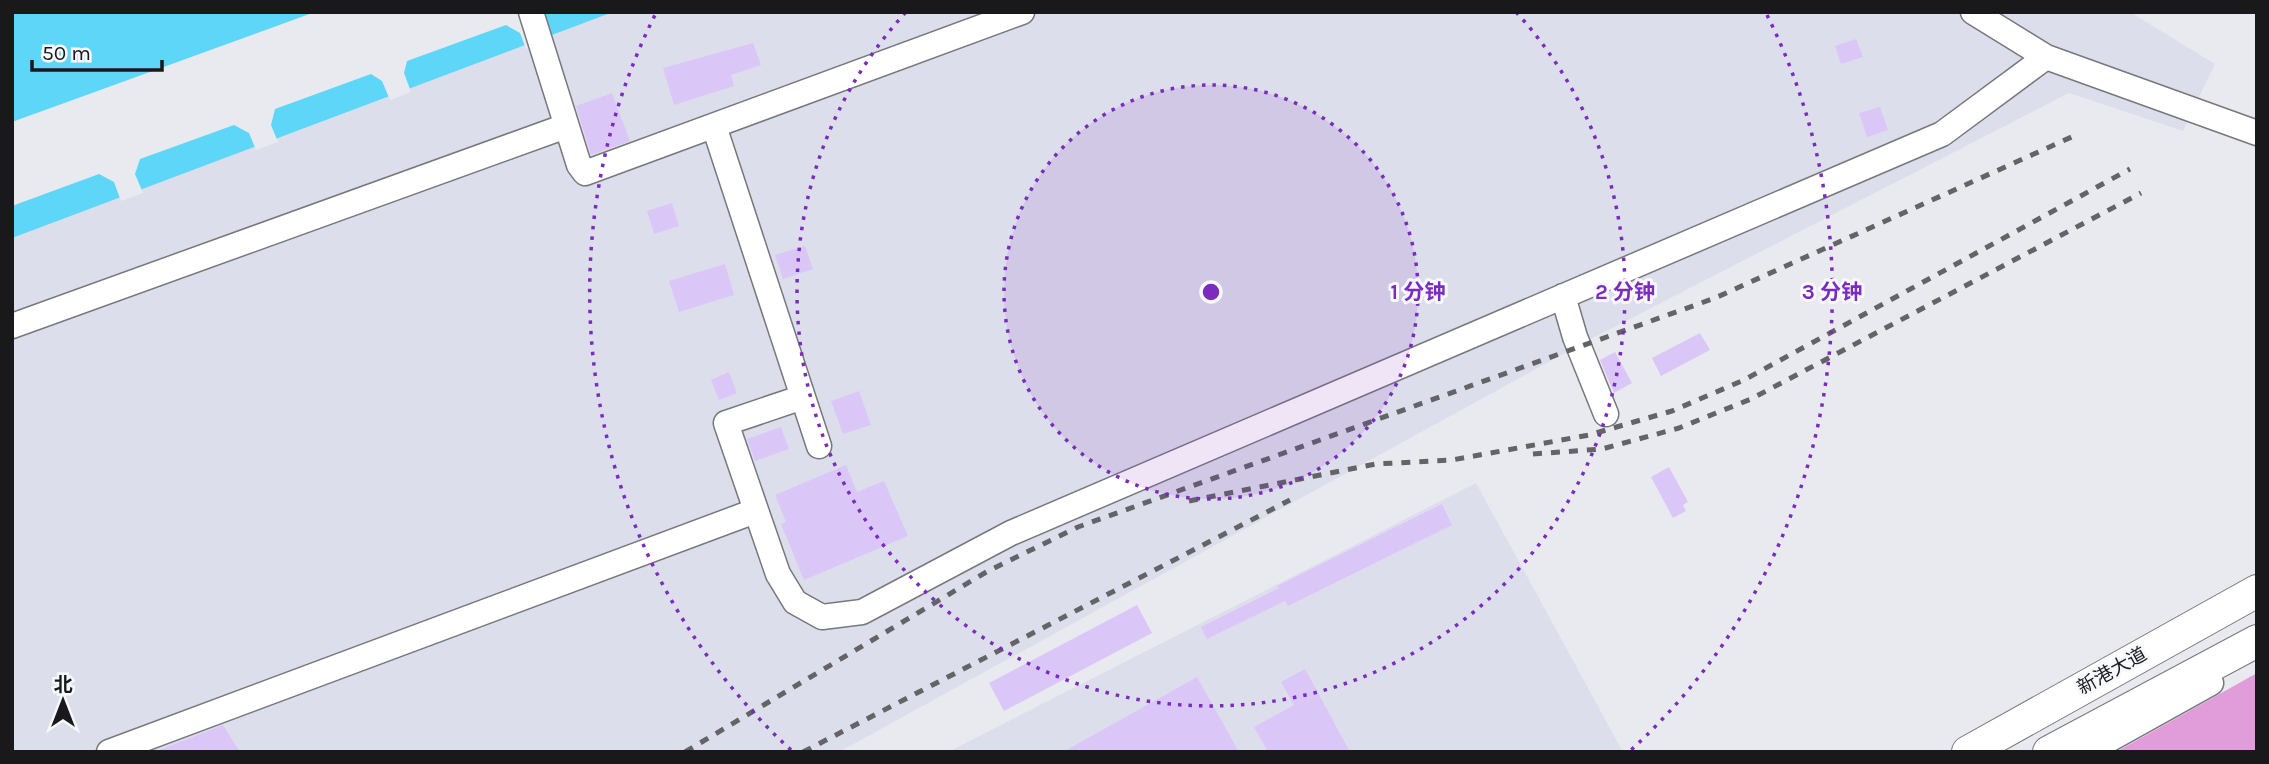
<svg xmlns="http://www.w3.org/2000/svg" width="2269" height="764" viewBox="0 0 2269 764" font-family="Karla,'Noto Sans SC',sans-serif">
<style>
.built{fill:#dcdfeb}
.green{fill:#e19cda}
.water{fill:#5ed6f7}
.pier{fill:#e9eaef}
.building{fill:#dac7f8}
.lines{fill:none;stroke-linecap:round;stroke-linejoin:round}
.minor-casing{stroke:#77787c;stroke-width:27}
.major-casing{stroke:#77787c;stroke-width:34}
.minor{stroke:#fff;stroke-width:24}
.major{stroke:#fff;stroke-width:32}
.rail{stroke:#646467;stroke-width:5;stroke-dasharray:9 9;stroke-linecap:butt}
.ring{fill:none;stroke:#7b2cbf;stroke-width:3.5;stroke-dasharray:3.5 7}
.labels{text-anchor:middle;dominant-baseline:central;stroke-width:6;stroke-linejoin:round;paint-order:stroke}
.street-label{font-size:19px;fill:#19191b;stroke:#f7f8fc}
.centre{fill:#7b2cbf;stroke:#f7f8fc;stroke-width:3.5}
.ring-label{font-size:21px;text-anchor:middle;font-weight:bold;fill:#7b2cbf;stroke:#f7f8fc;stroke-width:6;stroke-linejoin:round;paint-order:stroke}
</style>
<rect width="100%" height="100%" fill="#e9eaef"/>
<path class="built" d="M285 12H2130L2215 64 2183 131 2069 93 1585 342 839 752H12V110Z
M1476 483 1623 752H948Z"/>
<path class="green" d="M2257 673V752H2116Z"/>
<path class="water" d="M12 12H613L12 238Z"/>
<path class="pier" d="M315 12H545L542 25 548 40 526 49 520 33 506 25 407 61 404 73 411 92 390 100 382 81 371 74 275 109 271 125 278 142 256 150 249 133 234 125 140 159 135 174 143 193 121 201 114 182 99 174 12 206V122Z"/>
<path class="building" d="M1856 39 1863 57 1841 64 1835 46Z
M753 43 761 65 731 75 734 86 674 105 663 68Z
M612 93 630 141 591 155 576 106Z
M1880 107 1888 130 1867 137 1859 113Z
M672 203 679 226 654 234 647 211Z
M805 246 813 269 783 279 775 255Z
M725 264 734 295 679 312 669 281Z
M1700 333 1710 350 1661 376 1652 358Z
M1615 352 1632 383 1614 393 1600 360Z
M729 372 737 393 719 400 711 380Z
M859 391 871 425 843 434 831 401Z
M781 427 789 449 755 461 747 439Z
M846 465 857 492 884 481 908 536 804 580 781 524 786 522 775 495Z
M1669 467 1688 502 1683 505 1686 511 1673 518 1651 477Z
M1442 504 1452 525 1288 606 1285 601 1207 639 1201 627 1279 588 1277 586Z
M1137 605 1152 633 1004 711 989 683Z
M1305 669 1317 691 1350 752H1268L1254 727 1294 705 1281 682Z
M1197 677 1239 752H1063Z
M223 725 240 752H158L157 751Z"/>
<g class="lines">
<defs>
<path id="minor" d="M531 12 579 165 585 173 1022 12
M1973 12 2046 57 2257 133
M714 126 819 446
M1563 296 1575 337 1606 414
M12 326 566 126
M803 397 726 423 778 574 795 602 822 617 862 612 1011 533 1942 134 2046 57
M109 752 755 511
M2087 752 2211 683"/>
<path id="major" d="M1968 752 2257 591
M2049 752 2257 641"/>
</defs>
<use href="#minor" class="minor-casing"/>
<use href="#major" class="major-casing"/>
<use href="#minor" class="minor"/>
<use href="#major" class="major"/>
<path class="rail" d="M1533 454 1602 449 1679 428 1751 399 2141 193
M1189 501 1376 464 1452 460 1589 435 1672 411 1744 380 2130 169
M685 752 988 571 1078 527 1715 298 2076 135
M803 752 1290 500"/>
</g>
<circle cx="1211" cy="292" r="207" fill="#7b2cbf" fill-opacity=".12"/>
<g class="ring">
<circle cx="1211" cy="292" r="207"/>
<path d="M1516 12A414 414 0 1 1 906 12"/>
<path d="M791 750A621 621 0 0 1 655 15M1767 15A621 621 0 0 1 1631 750"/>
</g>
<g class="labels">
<g class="street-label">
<text transform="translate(2112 671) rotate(-29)">新港大道</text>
</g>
</g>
<circle cx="1211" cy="292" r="10" class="centre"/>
<g class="ring-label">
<text x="1418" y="299">1 分钟</text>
<text x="1625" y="299">2 分钟</text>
<text x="1832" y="299">3 分钟</text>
</g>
<rect width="2269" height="764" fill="none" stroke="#19191b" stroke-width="28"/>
<g transform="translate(63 701)" stroke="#f7f8fc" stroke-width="5" paint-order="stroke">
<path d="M0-5L12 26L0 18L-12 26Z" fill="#19191b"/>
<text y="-10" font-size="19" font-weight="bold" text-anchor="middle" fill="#19191b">北</text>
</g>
<path d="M32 60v10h130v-10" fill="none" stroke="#19191b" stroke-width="3.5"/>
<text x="42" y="60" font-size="21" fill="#19191b" stroke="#f7f8fc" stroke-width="5" paint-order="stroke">50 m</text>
</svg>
